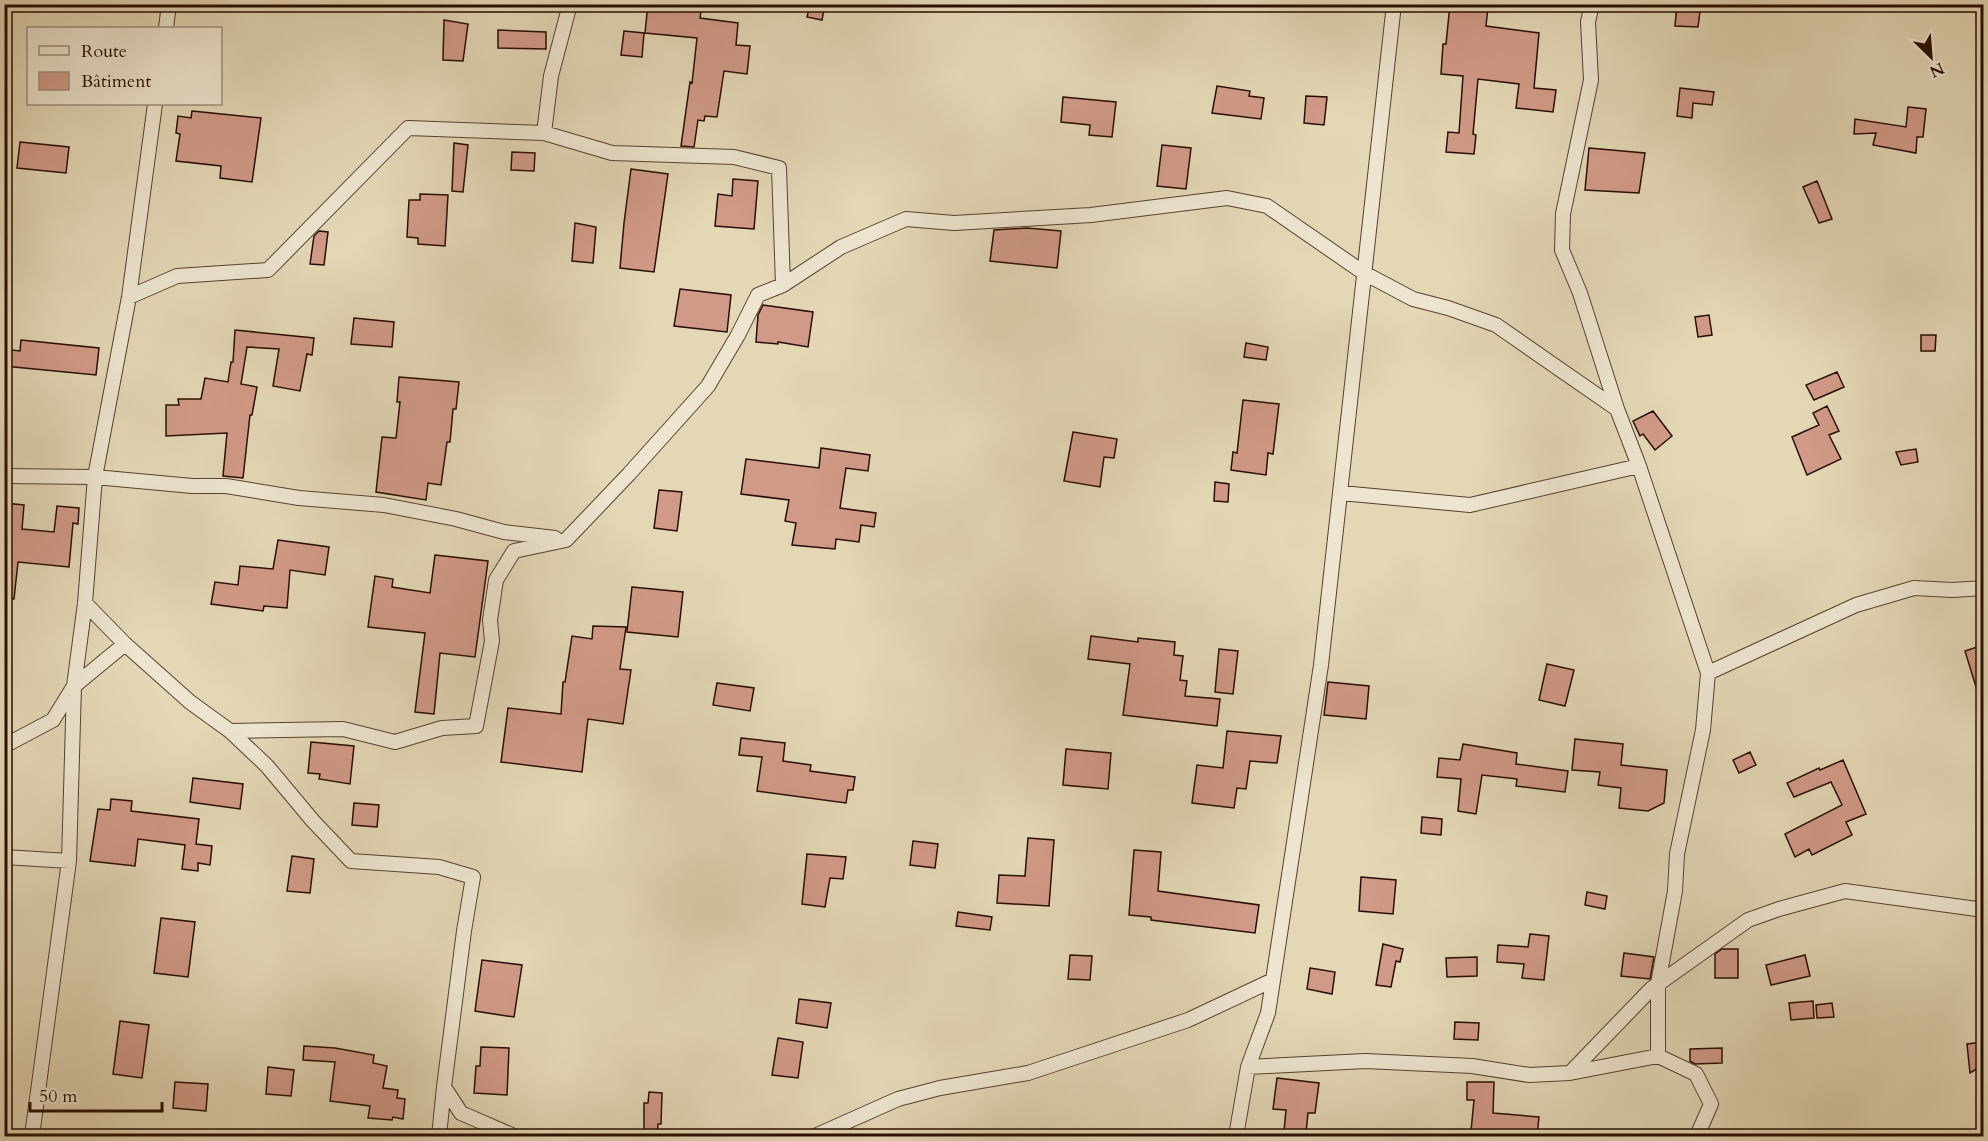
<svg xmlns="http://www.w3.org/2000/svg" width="1988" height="1141" viewBox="0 0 1988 1141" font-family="Cardo,serif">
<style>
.building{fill:#d19a88;stroke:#290e00;stroke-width:1.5}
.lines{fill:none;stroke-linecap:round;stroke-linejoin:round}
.street-casing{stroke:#58402e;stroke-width:16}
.street{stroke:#ede5d0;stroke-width:14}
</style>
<rect width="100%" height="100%" fill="#e3d7b6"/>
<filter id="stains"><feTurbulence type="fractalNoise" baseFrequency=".00333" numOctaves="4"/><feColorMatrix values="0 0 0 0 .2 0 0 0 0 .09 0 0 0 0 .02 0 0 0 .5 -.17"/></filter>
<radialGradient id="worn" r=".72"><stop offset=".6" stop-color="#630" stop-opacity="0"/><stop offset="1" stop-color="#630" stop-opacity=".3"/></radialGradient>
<path class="building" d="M648 4H702L700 18 738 23 736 45 750 46 747 74 724 71 717 117 705 116 704 121 698 120 694 147 681 146 690 82 692 83 697 38 645 33Z
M810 4H825L822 20 807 17Z
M1450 4 1488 7 1486 26 1539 33 1534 88 1556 90 1553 112 1516 108 1519 84 1478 79 1473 134 1476 135 1474 154 1446 152 1448 132 1459 133 1463 76 1441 74 1443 44H1446Z
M1677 4H1701L1698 27 1675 26Z
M444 20 468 24 463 61 443 60Z
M498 30 546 32V49L498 48Z
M624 31 644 33 642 57 621 55Z
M1217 86 1250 91 1249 96 1264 98 1261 119 1212 113Z
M1680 88 1714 92 1712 105 1693 103 1692 118 1677 116Z
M1306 96 1327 97 1324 125 1304 123Z
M1063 97 1116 102 1112 137 1089 135 1090 125 1061 122Z
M1908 107 1926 109 1923 137H1917L1916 153 1873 145 1876 133 1854 134 1855 119 1906 127Z
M192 111 261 118 252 182 220 178 221 166 176 161 180 134 176 133 178 116 191 118Z
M20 142 69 147 66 173 17 168Z
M454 143 468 145 463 192 452 191Z
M1162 145 1191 148 1186 189 1157 186Z
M1589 148 1645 153 1639 193 1585 190Z
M512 152 535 153 534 171 511 170Z
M631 169 668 174 654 272 620 268 624 223Z
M733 179 758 181 754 229 715 226 718 194 732 196Z
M1817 181 1832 219 1819 223 1803 187Z
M420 194 448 195 445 246 418 244V238L407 237 409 200H420Z
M575 223 596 227 593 263 572 261Z
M1027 228 1061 231 1057 268 990 261 994 230Z
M319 231 328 232 324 265 310 264 314 236Z
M680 289 731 295 727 332 674 326Z
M763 305 813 312 808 347 778 342V344L756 342 758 315Z
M1709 315 1712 335 1698 337 1695 317Z
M354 318 394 322 392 347 351 344Z
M235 330 314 338 312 355 307 354 300 391 273 386 279 349 247 347 241 384 257 387 252 415H250L243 478 223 476 227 433 166 436V405H179L178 399H201L205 378 228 382 231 362H233Z
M1921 335H1936L1935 351H1921Z
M21 340 99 348 96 375 4 366V349L20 351Z
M1246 343 1268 347 1266 360 1244 357Z
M1837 372 1844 387 1814 400 1806 385Z
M399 377 459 382 456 409H453L450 442H447L441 485 428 483 426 500 376 492 382 437 396 438 400 402H397Z
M1243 400 1279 404 1273 454 1268 453 1266 475 1231 470 1233 452 1237 453Z
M1827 406 1839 431 1829 435 1841 459 1807 475 1792 437 1819 425 1813 413Z
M1653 411 1672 436 1655 450 1643 434 1640 436 1633 421Z
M1073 432 1117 439 1114 458 1104 457 1100 487 1064 481Z
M821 448 870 455 868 471 846 468 840 508 876 513 874 527 861 525 859 542 836 539 835 549 792 545 796 523 785 521 789 500 741 494 746 459 819 468Z
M1916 449 1918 462 1901 465 1896 452Z
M1215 482 1229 484 1228 502 1214 501Z
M659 490 682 492 677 531 654 528Z
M4 503 24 505 22 529 54 532 57 506 79 508 78 524 73 523 69 567 18 562 14 599 4 598Z
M278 540 329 547 325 575 290 570 287 608 264 606 263 611 211 604 215 582 238 585 240 566 273 569Z
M435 555 488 561 475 657 440 653 434 714 415 712 425 633 368 627 375 576 393 579 392 587 430 593Z
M632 587 683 592 678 637 627 632Z
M593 626 626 627 620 669 631 670 623 724 588 719 582 772 501 762 508 708 561 714 563 682H565L572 636 592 639Z
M1091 636 1138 642V638L1175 642 1174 655 1183 656 1180 680 1187 681 1185 696 1220 699 1217 726 1123 715 1130 664 1088 659Z
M1983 645V700H1980L1965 651Z
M1219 649 1238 651 1233 694 1215 692Z
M1547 664 1574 670 1565 706 1539 700Z
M1328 682 1369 686 1366 719 1324 715Z
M717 683 754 688 750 711 713 705Z
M1227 731 1281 736 1277 763 1250 761 1246 789 1237 788 1234 808 1192 803 1197 765 1223 768Z
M741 738 785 743 783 761 811 765 810 771 855 777 853 790H848L846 803 757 791 762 757 739 755Z
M1575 739 1623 744 1621 765 1667 770 1664 803 1648 811 1619 808 1621 788 1598 785 1600 772 1572 770Z
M311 742 354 746 350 784 319 779 320 774 308 773Z
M1463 744 1517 753 1516 764 1568 771 1565 792 1516 786 1517 779 1482 775 1476 814 1458 811 1461 779 1437 777 1439 758 1460 760Z
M1066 749 1111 753 1108 789 1063 785Z
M1750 752 1756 765 1739 773 1733 760Z
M1843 760 1866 814 1846 822 1852 835 1812 855 1809 849 1795 857 1785 834 1842 805 1831 782 1794 797 1787 783 1819 768 1820 770Z
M193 778 243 784 240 809 190 802Z
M111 799 132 801 131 811 199 819 196 844 212 846 210 865 198 863V871L182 869 185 845 138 839 135 866 90 861 98 809 110 810Z
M354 803 379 805 377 827 352 825Z
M1422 817 1442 819 1441 835 1421 833Z
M1028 838 1054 840 1049 906 997 903 999 875 1025 876Z
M913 841 938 844 935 868 910 865Z
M1134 850 1161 852 1158 891 1259 905 1255 933 1151 920V917L1129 915Z
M807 854 846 857 843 879 830 878 825 907 802 904Z
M292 856 314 859 310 893 287 891Z
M1361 877 1396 880 1393 914 1359 911Z
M1587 892 1607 896 1605 909 1585 905Z
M958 912 992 917 990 930 956 926Z
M161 918 195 922 188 977 154 973Z
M1530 934 1549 936 1544 980 1522 978 1524 964 1497 962 1498 945 1528 947Z
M1383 944 1403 949 1400 962 1396 961 1391 987 1376 985Z
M1722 949H1738V978H1715V954Z
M1624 953 1654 957 1650 979 1621 976Z
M1070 955 1092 956 1090 980 1068 979Z
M1805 955 1810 976 1771 985 1766 965Z
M1477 957V976L1447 977 1446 958Z
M482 960 522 965 514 1017 475 1011Z
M1310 968 1335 972 1332 994 1307 989Z
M799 999 831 1003 827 1028 796 1023Z
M1813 1001 1814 1018 1791 1020 1789 1003Z
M1832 1003 1834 1017 1817 1018 1816 1005Z
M120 1021 149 1025 142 1078 113 1074Z
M1455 1022 1479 1023 1478 1040 1454 1039Z
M778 1038 803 1042 798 1078 772 1075Z
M1983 1042V1065L1970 1073 1967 1044Z
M304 1046 335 1048 374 1055 373 1063 387 1066 383 1088 398 1090 397 1098 405 1099 403 1119 393 1117 392 1120 368 1118 370 1106 330 1101 335 1062 303 1060Z
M481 1047 509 1048 507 1095 474 1093 476 1066H480Z
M1722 1048V1063L1695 1064 1690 1061V1049Z
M268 1067 294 1070 291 1096 266 1094Z
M1277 1078 1319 1083 1315 1113H1308L1306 1133 1284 1131 1286 1110 1273 1109Z
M175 1082 208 1084 206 1111 173 1108Z
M1467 1082H1494L1493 1113 1539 1117 1537 1137 1471 1131 1474 1100H1467Z
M649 1092 662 1093 661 1124H658L657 1137H644V1103H648Z"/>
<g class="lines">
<defs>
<path id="street" d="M1592 4 1588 22 1591 80 1563 214 1562 250 1580 293 1617 409
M166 28 169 4
M544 133 551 76 570 4
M129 297 177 276 268 270 408 128 544 133 612 153 734 157 779 168 783 285 841 247 906 219 954 223 1091 215 1227 198 1267 206 1364 273 1413 299 1448 308 1496 325 1617 409 1639 466 1708 673 1703 730 1677 854 1675 891 1658 984V1056L1696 1074 1711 1104 1697 1136
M4 476 95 477 192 486H226L299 498 384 505 456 519 504 532 555 538
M1341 493 1470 505 1639 466
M85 603 125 644 190 702 230 731 267 766 313 821 351 861 439 867 473 877 464 931 444 1087 461 1113 514 1136
M1708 673 1856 605 1914 588 1952 590 1984 588
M230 731 343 729 395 742 442 728 476 726 492 641 490 620 496 580 514 551 566 540 629 474 708 386 738 335 758 295 783 285
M4 746 53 720 74 686 125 644
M4 857 69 861
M1248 1067 1365 1061 1472 1066 1529 1075 1570 1073 1658 1056
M1570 1073 1651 989 1748 920 1779 909 1845 891 1984 910
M32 1136 69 861 74 686 85 603 95 477 129 297 155 104
M439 1136 444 1087
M815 1136 898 1099 940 1088 1028 1073 1188 1020 1273 980
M1236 1136 1248 1067 1268 1013 1321 665 1394 4"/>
</defs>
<use href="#street" class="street-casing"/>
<use href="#street" class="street"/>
</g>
<rect width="1988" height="1141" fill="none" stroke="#e3d7b6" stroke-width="24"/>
<rect x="6" y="6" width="1976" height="1129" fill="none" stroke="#290e00" stroke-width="3"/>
<rect x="12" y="12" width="1964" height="1117" fill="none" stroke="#290e00" stroke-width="1.5"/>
<rect x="27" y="27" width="195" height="78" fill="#ede5d0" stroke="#9f8f7d" stroke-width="1.5"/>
<rect x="39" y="46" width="30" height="9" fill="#ede5d0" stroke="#9f8f7d" stroke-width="1.5"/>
<text x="81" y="57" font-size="18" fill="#290e00">Route</text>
<rect x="39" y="72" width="30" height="18" fill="#d19a88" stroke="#9f8f7d" stroke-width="1.5"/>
<text x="81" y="87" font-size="18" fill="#290e00">Bâtiment</text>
<g transform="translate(1931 57) rotate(155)" stroke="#ede5d0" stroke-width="4.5" paint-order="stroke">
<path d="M0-4.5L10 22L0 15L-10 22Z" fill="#290e00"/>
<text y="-9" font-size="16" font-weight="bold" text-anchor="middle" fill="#290e00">N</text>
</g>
<path d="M30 1102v9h132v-9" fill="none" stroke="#290e00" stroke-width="3"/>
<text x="39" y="1102" font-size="18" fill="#290e00" stroke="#ede5d0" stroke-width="4.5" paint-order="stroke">50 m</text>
<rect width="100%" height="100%" filter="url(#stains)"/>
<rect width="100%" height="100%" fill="url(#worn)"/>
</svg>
